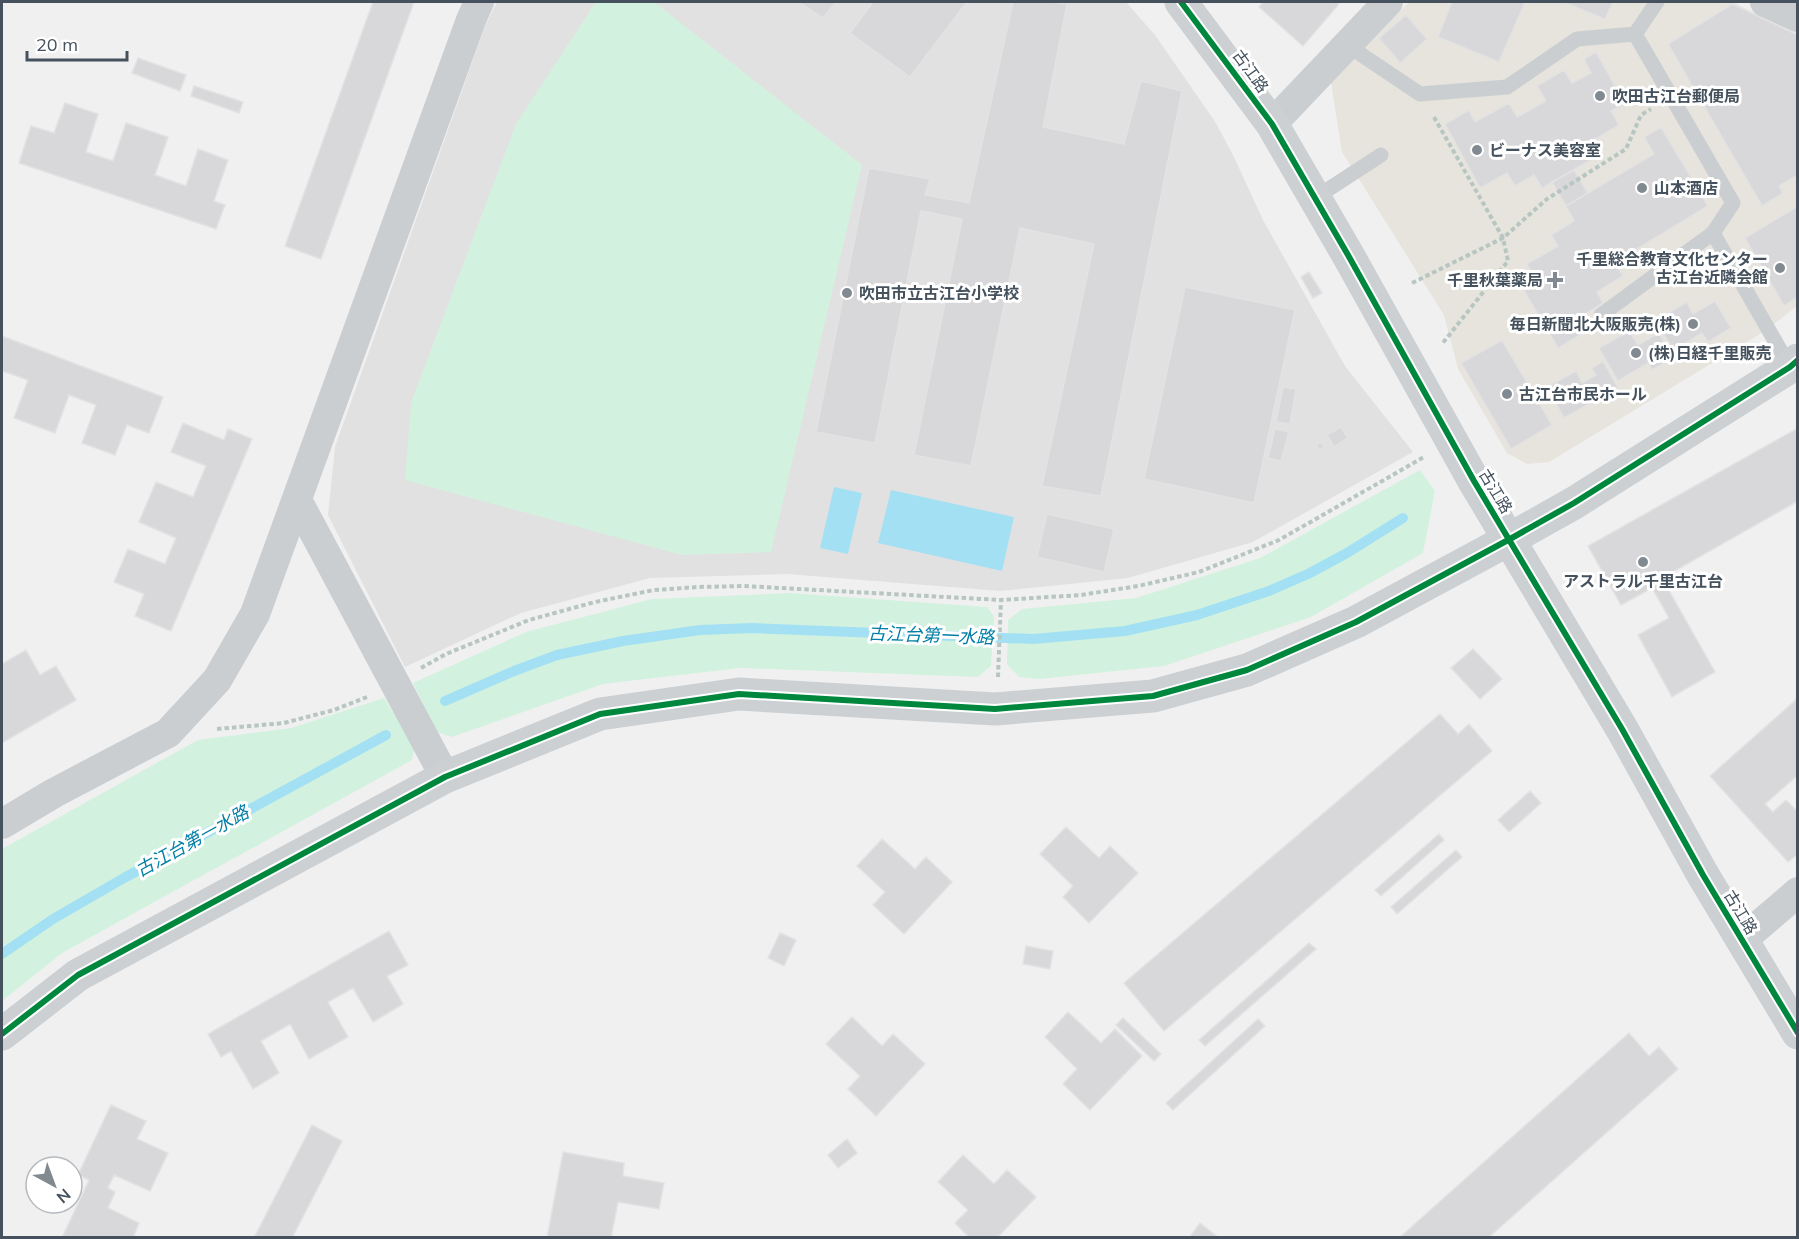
<svg xmlns="http://www.w3.org/2000/svg" width="1799" height="1239" viewBox="0 0 1799 1239" font-family="Mulish,'Noto Sans JP',sans-serif">
<style>
.commercial{fill:#e6e4dd}
.education{fill:#e2e1e2}
.green{fill:#d2f2df}
.water{fill:#a4e0f3}
.lines{fill:none;stroke-linecap:round;stroke-linejoin:round}
.stream{stroke:#a4e0f3;stroke-width:10}
.building{fill:#d8d8da;stroke:#e2e2e3;stroke-width:1.5}
.path{stroke:#b7c6c1;stroke-width:4;stroke-dasharray:4.5 3;stroke-linecap:butt}
.lane{stroke:#cbced1;stroke-width:15}
.street{stroke:#cbced1;stroke-width:30}
.secondary{stroke:#ccd0d3;stroke-width:33}
.cycleway-casing{stroke:#fff;stroke-width:10}
.cycleway{stroke:#00873e;stroke-width:6}
.poi-dot{fill:#818991;stroke:#fff;stroke-width:2}
.labels{text-anchor:middle;dominant-baseline:central;stroke-width:6;stroke-linejoin:round;paint-order:stroke}
.street-label{font-size:16px;fill:#45525e;stroke:#fff}
.poi-label{font-size:16px;font-weight:bold;fill:#45525e;stroke:#fff;text-anchor:start}
.water-label{font-size:18px;font-style:italic;fill:#027fa6;stroke:#fff}
</style>
<rect width="100%" height="100%" fill="#f1f0f0"/>
<path class="commercial" d="M1409 2H1732L1797 33V306L1765 331 1549 462 1527 464 1507 453 1458 369 1444 315 1342 152 1331 83Z"/>
<path class="education" d="M497 2H1126L1155 35 1216 123 1234 157 1263 220 1345 366 1413 452 1253 542 1128 578 1000 591 787 574 650 578 521 613 405 667 328 515 335 447 485 26Z"/>
<path class="green" d="M596 2H654L862 165 771 552 682 555 405 480 411 403 516 124Z
M1420 470 1435 491 1423 553 1311 617 1164 666 1039 679 1019 677 1007 664 1008 620 1022 609 1136 598 1260 558Z
M790 593 987 607 994 616 991 666 978 677 740 668 603 684 452 737 437 732 413 683 526 632 652 599Z
M384 698 415 746 412 760 62 953 2 1001V849L198 740 291 728Z"/>
<path class="water" d="M834 487 862 493 848 554 820 548Z
M891 490 1014 517 1002 571 878 543Z"/>
<g class="lines">
<path class="stream" d="M445 701 514 671 557 655 623 641 700 630 752 628 1033 639 1125 631 1197 615 1269 591 1308 574 1347 553 1403 518
M2 954 53 919 124 878 386 735"/>
</g>
<path class="building" d="M373 2H414L321 259 285 246Z
M799 2H836L823 18Z
M873 2H967L910 77 850 33Z
M1013 2H1052L1067 4 1043 127 1124 144 1141 81 1182 91 1101 496 1042 486 1094 244 1020 228 971 466 914 455 962 219 921 211 875 443 816 432 869 168 930 179 925 195 969 203Z
M1263 2H1336L1339 4 1303 46 1259 7Z
M1452 2H1525L1499 62 1438 37Z
M1563 2H1613L1605 19Z
M1732 4 1798 35V175L1779 186 1783 193 1762 206 1668 44Z
M1406 15 1427 39 1400 63 1379 38Z
M1596 52 1625 104 1611 111 1619 125 1590 142 1598 156 1542 188 1534 175 1515 186 1507 173 1480 188 1445 124 1469 110 1475 122 1509 103 1517 117 1546 101 1537 86 1564 70 1572 83 1591 73 1584 59Z
M138 58 186 75 180 91 132 73Z
M194 86 243 102 239 113 191 96Z
M65 103 98 114 86 152 113 161 126 123 168 137 155 175 186 186 198 149 228 160 214 201 225 205 216 229 19 163 31 126 54 133Z
M1661 127 1708 206 1615 262 1623 276 1597 292 1603 303 1574 321 1582 334 1558 348 1520 284 1534 276 1527 264 1558 246 1551 235 1574 221 1566 206 1654 154 1644 137Z
M1574 170 1588 193 1566 206 1552 182Z
M1798 206V297L1784 306 1745 238Z
M1309 272 1322 293 1313 298 1301 277Z
M1185 287 1295 310 1254 503 1144 479Z
M1715 301 1731 328 1708 342 1702 333 1674 350 1655 321 1687 302 1693 314Z
M1629 331 1638 345 1659 333 1673 358 1652 370 1648 363 1618 381 1599 348Z
M2 336 163 397 149 433 127 425 115 455 82 443 96 405 69 395 55 433 14 418 28 380 2 371Z
M1502 340 1552 425 1511 449 1461 363Z
M1603 361 1618 388 1564 418 1547 387 1576 371 1582 383 1596 375 1592 368Z
M1283 387 1296 389 1290 424 1276 422Z
M183 423 224 440 228 429 252 439 171 631 135 616 144 594 114 582 128 549 165 564 176 538 139 522 156 482 193 497 206 466 171 452Z
M1341 427 1348 438 1334 447 1327 435Z
M1798 428V501L1662 578 1715 672 1672 697 1638 635 1669 618 1652 588 1621 605 1588 546Z
M1275 429 1289 432 1281 461 1268 458Z
M1321 442 1324 447 1320 450 1316 445Z
M1047 514 1114 529 1104 572 1037 557Z
M1473 649 1502 679 1480 699 1451 668Z
M26 650 40 675 56 666 76 700 2 743V664Z
M1798 698V775L1765 804 1773 812 1786 800 1798 812V854L1788 862 1710 776Z
M1440 714 1458 734 1469 724 1492 751 1164 1031 1124 983Z
M1530 791 1541 803 1509 832 1498 820Z
M1066 827 1099 858 1110 846 1138 873 1089 923 1063 897 1073 886 1040 854Z
M1439 834 1444 840 1381 896 1375 890Z
M882 839 915 869 926 857 952 882 904 934 873 905 885 892 857 866Z
M1456 850 1462 857 1397 914 1391 907Z
M389 931 408 965 387 976 403 1004 373 1022 353 988 328 1002 348 1037 309 1059 290 1024 261 1041 279 1073 253 1089 231 1051 221 1057 208 1034Z
M780 933 796 940 784 966 768 958Z
M1309 943 1316 949 1205 1046 1199 1040Z
M1026 946 1053 951 1050 969 1023 964Z
M1068 1012 1101 1043 1115 1029 1142 1056 1090 1110 1063 1084 1077 1069 1045 1037Z
M852 1017 882 1046 893 1034 925 1064 876 1116 848 1089 860 1076 826 1044Z
M1123 1018 1161 1054 1154 1061 1116 1025Z
M1258 1019 1265 1026 1173 1110 1166 1103Z
M1629 1033 1649 1056 1659 1047 1678 1069 1488 1238H1399Z
M111 1105 146 1121 137 1139 168 1153 150 1191 114 1175 108 1188 115 1192 108 1208 139 1223 133 1238H62L89 1180 78 1175Z
M312 1125 342 1141 292 1238H254Z
M847 1139 857 1153 838 1168 828 1155Z
M563 1152 624 1163 623 1176 664 1183 659 1209 618 1202 611 1238H547Z
M963 1155 994 1184 1007 1170 1036 1197 997 1238H970L955 1223 968 1210 938 1182Z
M1200 1223 1219 1238H1189Z"/>
<g class="lines">
<path class="path" d="M1434 117 1503 238 1508 261 1442 344
M1412 283 1503 238 1547 199 1626 149 1641 115 1651 109
M421 668 446 654 529 620 595 602 654 590 698 587 744 586 1001 600 1081 595 1138 586 1199 572 1279 540 1424 457
M998 677 1001 600
M217 729 284 723 334 710 367 697"/>
<path class="lane" d="M1657 2 1635 34 1733 203 1713 233 1790 367
M1347 45 1420 94 1507 87 1577 39 1635 34
M1315 198 1381 155
M1601 315 1713 233"/>
<path class="street" d="M1765 2 1798 17
M1272 124 1388 2
M297 500 445 777
M2 824 54 793 168 733 217 680 255 614 471 20 479 2
M1742 940 1798 892"/>
<path class="secondary" d="M1181 2 1272 124 1348 255 1474 481 1622 729 1703 875 1798 1033
M2 1034 78 975 445 777 600 714 739 694 995 709 1153 696 1247 670 1356 622 1510 539 1574 503 1790 367 1798 360"/>
<defs>
<path id="cycleway" d="M1181 2 1272 124 1348 255 1474 481 1622 729 1703 875 1798 1033
M2 1034 78 975 445 777 600 714 739 694 995 709 1153 696 1247 670 1356 622 1510 539 1574 503 1790 367 1798 360"/>
</defs>
<use href="#cycleway" class="cycleway-casing"/>
<use href="#cycleway" class="cycleway"/>
</g>
<g class="poi-dot">
<circle cx="1600" cy="96" r="6"/>
<circle cx="1477" cy="150" r="6"/>
<circle cx="1642" cy="188" r="6"/>
<circle cx="1780" cy="268" r="6"/>
<path d="M1552 271h6v6h6v6h-6v6h-6v-6h-6v-6h6z"/>
<circle cx="847" cy="293" r="6"/>
<circle cx="1693" cy="324" r="6"/>
<circle cx="1636" cy="353" r="6"/>
<circle cx="1507" cy="394" r="6"/>
<circle cx="1643" cy="562" r="6"/>
</g>
<g class="labels">
<g class="street-label">
<text transform="translate(1251 71) rotate(54)">古江路</text>
<text transform="translate(1496 491) rotate(59)">古江路</text>
<text transform="translate(1741 912) rotate(59)">古江路</text>
</g>
<g class="poi-label">
<text x="1612" y="96">吹田古江台郵便局</text>
<text x="1489" y="150">ビーナス美容室</text>
<text x="1654" y="188">山本酒店</text>
<text x="1768" y="259" text-anchor="end">千里総合教育文化センター<tspan x="1768" dy="18">古江台近隣会館</tspan></text>
<text x="1543" y="280" text-anchor="end">千里秋葉薬局</text>
<text x="859" y="293">吹田市立古江台小学校</text>
<text x="1681" y="324" text-anchor="end">毎日新聞北大阪販売(株)</text>
<text x="1648" y="353">(株)日経千里販売</text>
<text x="1519" y="394">古江台市民ホール</text>
<text x="1643" y="581" text-anchor="middle">アストラル千里古江台</text>
</g>
<g class="water-label">
<text transform="translate(931 635) rotate(2)">古江台第一水路</text>
<text transform="translate(192 841) rotate(-29)">古江台第一水路</text>
</g>
</g>
<rect width="1799" height="1239" fill="none" stroke="#45525e" stroke-width="6"/>
<g transform="translate(54 1185) rotate(139)"><circle r="28" fill="#ffffff" stroke="#b5babf" stroke-width="1.5"/>
<path d="M0-4.5L10 22L0 15L-10 22Z" fill="#818991"/>
<text y="-9" font-size="16" font-weight="bold" text-anchor="middle" fill="#45525e">N</text>
</g>
<path d="M27 51v9h100v-9" fill="none" stroke="#45525e" stroke-width="3"/>
<text x="36" y="51" font-size="18" fill="#45525e" stroke="#ffffff" stroke-width="4.5" paint-order="stroke">20 m</text>
</svg>
